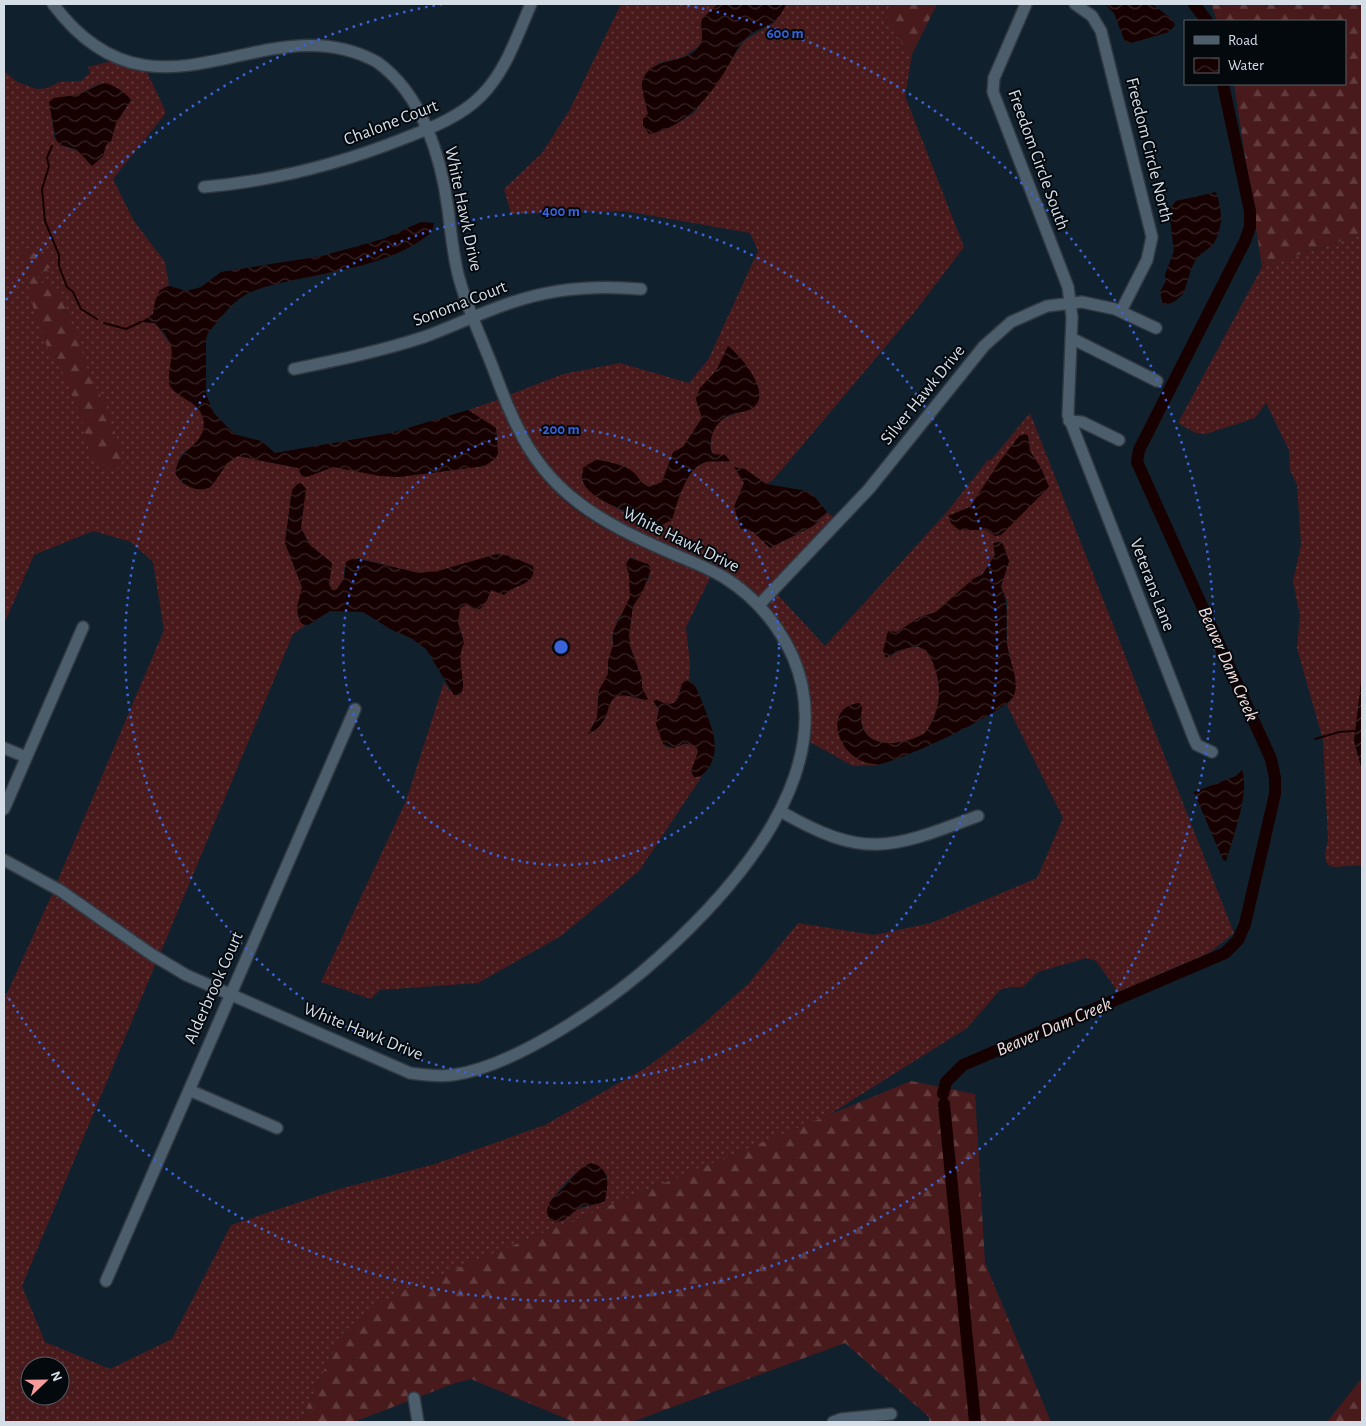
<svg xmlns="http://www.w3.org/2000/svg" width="1366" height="1426" viewBox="0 0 1366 1426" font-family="'Alegreya Sans',sans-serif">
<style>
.grass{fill:url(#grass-dots);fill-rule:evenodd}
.forest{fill:url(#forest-firs)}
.water{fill:url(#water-waves)}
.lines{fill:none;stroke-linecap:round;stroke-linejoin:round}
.stream{stroke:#160000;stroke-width:2}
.river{stroke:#160000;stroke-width:12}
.minor-casing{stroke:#303842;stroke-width:14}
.minor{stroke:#4c5d6c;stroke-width:11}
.ring{fill:none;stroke:#3964da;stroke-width:2.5;stroke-dasharray:2.5 5}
.labels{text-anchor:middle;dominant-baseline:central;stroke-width:4;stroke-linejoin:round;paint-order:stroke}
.street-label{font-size:18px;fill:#d5dee7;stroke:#04090e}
.water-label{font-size:19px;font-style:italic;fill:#f3dbda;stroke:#04090e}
.centre{fill:#3964da;stroke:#04090e;stroke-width:2.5}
.ring-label{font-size:15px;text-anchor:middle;font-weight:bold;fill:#3964da;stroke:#04090e;stroke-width:4;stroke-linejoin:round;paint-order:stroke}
</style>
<defs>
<pattern id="grass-dots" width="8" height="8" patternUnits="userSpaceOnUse" patternTransform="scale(1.25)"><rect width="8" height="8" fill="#491a1c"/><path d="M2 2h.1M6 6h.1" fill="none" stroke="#623b3d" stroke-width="1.8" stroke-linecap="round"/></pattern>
<pattern id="forest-firs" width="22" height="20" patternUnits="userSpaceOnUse" patternTransform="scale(1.25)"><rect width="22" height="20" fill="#491a1c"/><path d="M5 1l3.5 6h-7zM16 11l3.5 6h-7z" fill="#623b3d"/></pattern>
<pattern id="water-waves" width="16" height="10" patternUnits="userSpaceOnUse" patternTransform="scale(1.25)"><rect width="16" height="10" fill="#160000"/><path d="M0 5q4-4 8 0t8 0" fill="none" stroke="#372525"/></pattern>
</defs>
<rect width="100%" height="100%" fill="#11202d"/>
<path class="grass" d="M621 4H718L704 17 701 23 702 41 699 46 683 57 659 63 642 84 648 114 643 119 646 130 655 133 676 124 694 113 745 40 774 23 786 4H893L885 22 912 54 905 96 964 247 913 314 773 480 766 484 745 469 744 483 734 507 770 548 813 526 827 512 836 519 760 595 755 594 740 582C677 552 606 527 557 477 535 454 521 424 509 395L563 374 620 363 689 383 708 360 758 251 750 233 625 211 511 214 504 189 542 153 569 111ZM728 346 746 411C729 415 713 420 711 441 710 447 710 451 715 455H725L721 462H705L691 470 677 499 676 507 663 526C652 528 596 499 589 490 586 486 584 480 582 475L584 470 605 461 626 467 643 484 649 487 662 482 673 453 683 447 702 418 696 399 700 388 716 371Z
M112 61 145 68 165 110V114L113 179 134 221 165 262 169 286 164 287 154 307 153 314 143 322 155 323 171 345 176 392C194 403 216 419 198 442 194 447 186 449 182 454 178 458 177 468 175 473L183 484 209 488 227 463 238 456 298 468 302 476 315 474 333 467 399 477 484 466 496 458 498 447 496 428 468 410 500 399C512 422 523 447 538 470 575 527 652 550 711 576L686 627 690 664 689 680 684 681C676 696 682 711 656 700L654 704 659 709 657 719 665 747C676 750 683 742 694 744L698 752 692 774 694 777 702 776 639 871 561 936 478 983 380 990 371 999 321 982 406 801 444 682 449 690 462 694V692L459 651 464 641 458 623 460 608 467 604 474 609H480L487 600 491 590C514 592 520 588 534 569L533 566 510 556 497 554 438 571 419 573 358 558 344 568V579L336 590H332L329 584 332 563 310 545 301 528 305 493 297 484 291 495 285 543 302 587 297 613 299 619 305 626 293 634 160 954 57 882 164 630 153 562 131 542 93 531 34 555 4 624V71L17 82 37 89 48 88 59 82 81 81 90 73 88 67ZM99 84C112 85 123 90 131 100L116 123 111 141 106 145 103 156 92 166 80 152 61 145 54 137 50 106 54 98 77 95ZM630 558H634L650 576 633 606 629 635 630 646 642 679V688L648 699C638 702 625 690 614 697 606 702 610 724 589 734L597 718 598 696 608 674V661L613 646 612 636 618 618 625 611 630 597 629 574 626 564Z
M1362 234V682L1354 741 1362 770V866C1341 863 1317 879 1328 841L1323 740 1297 648 1300 616 1293 581 1301 545 1297 485 1290 470 1289 450 1266 403 1255 418 1206 434 1196 433 1178 423 1262 267Z
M1030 413 1234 933 1209 953 1118 992 1096 961 1086 958 1038 972 1023 987H1010L1000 990 967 1028 827 1116 397 1293 340 1336 300 1422H4V1000L53 892 156 963 22 1286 45 1342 110 1369 172 1339 231 1225 339 1189 435 1164 545 1125 647 1067 694 1032 748 984 798 923 874 935 931 923 1037 878 1063 818 1007 705 1014 696 1016 685 1007 644V600L1001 587 1009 561 1002 542 993 543 995 555 982 575 978 576 936 612 920 617 897 632 888 631 890 657C898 650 917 642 926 650 943 676 944 707 925 733 909 743 876 752 864 730 860 721 863 713 859 703L862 761 879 765 853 766 810 742C812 707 808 672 791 640 784 628 772 617 768 605L777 594 825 646 946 513 988 460H991ZM1025 434 1028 436 1030 451 1043 472 1046 488 1001 535 986 530H959L948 516 970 507 1017 439ZM591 1163 607 1175 608 1183 603 1202 579 1209 548 1207C552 1195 579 1167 591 1163ZM30 1366H60V1396H30Z"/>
<path class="forest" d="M893 4H937L912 54 885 22Z
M1209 4H1362V234L1262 267 1234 84H1345V21H1217L1212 6Z
M31 247 35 249 34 253 40 257H49L53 267 46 269 50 272 49 276 46 277 40 271 38 273V279L42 283 48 282 56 286 78 337 90 378 106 404 110 422 120 444 123 458 122 465 114 470 106 468 89 451 81 417 62 371 49 352 36 317 29 292 28 273 33 271 34 267 25 261 21 251Z
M911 1081 975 1094 985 1263 1051 1422H929V1417L845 1343 632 1422H574L471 1379 455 1383 354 1422H300L340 1336 365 1312 397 1293Z
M1362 1378V1422H1327Z"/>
<path class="water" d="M718 4H786C774 32 760 23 744 40 737 48 733 57 728 66 711 95 684 129 649 134L643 125V119L648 114C647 107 641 88 642 83 649 53 690 68 701 43 704 35 700 27 702 19Z
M1105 4H1152L1172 19 1175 25 1169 32 1131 43 1125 42 1114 13Z
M104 83C113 84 126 93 131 100L116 123 111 141 106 145 103 156 92 166 76 149 61 145 56 140 49 102 54 98 77 95Z
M1216 192C1221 207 1223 220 1218 234 1214 248 1207 248 1199 256 1189 265 1187 290 1182 295 1176 301 1171 304 1163 305L1160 292 1166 281 1165 275 1174 251 1169 210 1176 201Z
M421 222 434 223 432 232C394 264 339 270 293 280 277 284 259 287 245 295 231 303 219 320 208 333L206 339V394L213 412 228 428 237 435 261 441 275 453 391 433 468 410 496 428 498 453 496 458 485 466 399 477 380 476 333 467 307 477 302 476 298 468 238 456 227 463 214 483 209 488C194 492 185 486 176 475 174 449 209 446 203 418 199 401 178 399 170 386 166 373 174 359 171 346 169 337 161 330 155 323L141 322 153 314 155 301 160 290 169 286 187 291 201 287 221 272 322 256 383 239Z
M728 346C740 355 772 392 754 407 748 413 737 411 729 415 715 421 707 440 712 454L725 455 730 461C722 462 713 460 706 462 687 466 677 503 672 520L655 528C639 511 593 505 583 482 580 477 584 472 583 467L596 460C603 460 626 466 631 470 638 475 640 483 649 487L662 482 673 452 683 447 702 418 696 399 700 388 716 371Z
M1025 434 1028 436 1030 451 1041 468 1049 487 1001 535 995 536 986 530H959L951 523 948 516 970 507 998 464 1019 436Z
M734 467 745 469 766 484 807 491 815 497 827 512 813 526 770 548 753 532 741 529 734 507 744 483Z
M301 483 306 489 301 528 310 545 332 563 329 584 332 590H336L344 579 346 562 354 558 419 573 438 571 497 554 510 556 533 566C537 586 513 584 504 595L491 590 487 600 480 609H474L467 604 460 608 458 623 464 643C454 662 469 682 460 695H454L426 649 411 638 392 630 363 612 330 611 308 625 302 624 299 619 297 607 302 587 285 543 292 490 297 484Z
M1002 542 1009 561 1001 587C1010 606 1005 623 1007 643 1008 659 1020 679 1014 695 1009 711 900 761 880 764 876 765 866 763 862 761 835 749 825 707 859 703L862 706C862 712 860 717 861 722 866 752 908 744 925 733 944 708 943 676 926 650L916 646 896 651 886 658 883 651 888 631 897 632 920 617 936 612 973 579 982 575 995 555 993 543Z
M630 558 648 564 651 569 642 593 633 606 629 635 630 646 642 679V688L648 699 645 700C592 683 623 718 588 734L597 718 599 690 608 674V661L613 646V632L630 597 629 574 626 564Z
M689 680C697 686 700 697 704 707 712 728 722 750 707 770 702 775 701 777 694 777L691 771 698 752 697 747 685 743 674 748 663 744 656 724 659 709 653 701 657 700C677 710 678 700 682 683Z
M1361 682H1362V770L1354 741Z
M1242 770C1250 791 1233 838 1226 861L1223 860 1194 792 1236 776Z
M591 1163C611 1168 608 1185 605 1201 598 1205 589 1204 581 1207 571 1212 563 1227 550 1220 540 1204 559 1194 567 1184 575 1175 580 1167 591 1163Z"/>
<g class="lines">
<path class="stream" d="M52 146 47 158 49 166 42 189 45 221 59 255V266L67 287 73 292 81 309 97 319
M104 323 126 329 141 322
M1315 739 1339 732 1355 731"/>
<path class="river" d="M1194 4 1207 21
M943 1094 946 1082 963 1065 1225 953 1238 940 1245 924 1275 794V778L1271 759 1137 462 1139 450 1245 241 1250 227V211L1223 84
M944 1104 975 1422"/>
<defs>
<path id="minor" d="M1026 4 994 78 993 92 1068 287 1072 317 1068 415 1194 739 1197 745 1212 752
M1075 4 1092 16 1101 31 1152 237 1147 260 1121 311
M204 187C274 181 340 164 405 138 433 127 460 117 481 96 506 71 517 36 531 4
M1071 338 1157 381
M294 369C338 360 381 351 424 337 454 326 482 312 513 302 554 288 597 285 641 289
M1069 421 1082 422 1119 440
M759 605 869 489 984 346 1011 322 1047 306 1082 302 1115 309 1156 328
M4 748 26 757
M4 809 83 627
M780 811C865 860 890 849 978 816
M4 860 61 891 151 954 186 975 410 1073C424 1075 439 1077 453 1075 516 1066 611 1001 658 958 737 887 841 770 793 657 778 624 755 597 725 578 707 567 687 560 669 552 603 523 549 495 517 426 505 403 497 377 487 353 477 328 466 304 459 278 453 256 451 232 448 209 441 156 422 94 377 62 265 0 156 142 53 4
M189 1090 277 1128
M106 1281 355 709
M414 1398 418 1422
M833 1422 841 1419 891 1414"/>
</defs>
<use href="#minor" class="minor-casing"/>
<use href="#minor" class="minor"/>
</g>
<g class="ring">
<circle cx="561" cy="647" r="218"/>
<circle cx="561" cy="647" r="436"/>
<path d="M6 300A654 654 0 0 1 442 4M680 4A654 654 0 1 1 6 994"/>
</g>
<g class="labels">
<g class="street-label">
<text transform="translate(391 123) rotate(-21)">Chalone Court</text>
<text transform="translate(1149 150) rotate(76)">Freedom Circle North</text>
<text transform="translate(1038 160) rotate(70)">Freedom Circle South</text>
<text transform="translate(463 209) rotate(78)">White Hawk Drive</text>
<text transform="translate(460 304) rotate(-21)">Sonoma Court</text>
<text transform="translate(923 395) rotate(-51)">Silver Hawk Drive</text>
<text transform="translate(681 540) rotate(26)">White Hawk Drive</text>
<text transform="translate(1152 585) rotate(69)">Veterans Lane</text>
<text transform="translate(214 988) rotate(-66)">Alderbrook Court</text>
<text transform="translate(363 1032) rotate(22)">White Hawk Drive</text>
</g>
<g class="water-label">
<text transform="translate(1228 664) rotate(66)">Beaver Dam Creek</text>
<text transform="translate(1054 1027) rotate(-23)">Beaver Dam Creek</text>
</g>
</g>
<circle cx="561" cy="647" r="8" class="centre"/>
<g class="ring-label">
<text x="785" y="38">600 m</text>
<text x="561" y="216">400 m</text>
<text x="561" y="434">200 m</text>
</g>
<rect width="1366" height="1426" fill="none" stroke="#d5dee7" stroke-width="10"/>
<rect x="1184" y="20" width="162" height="65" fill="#04090e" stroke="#585e65"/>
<rect x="1194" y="36" width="25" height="8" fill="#4c5d6c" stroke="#585e65"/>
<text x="1228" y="45" font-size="15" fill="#d5dee7">Road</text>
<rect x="1194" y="58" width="25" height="15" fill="url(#water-waves)" stroke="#585e65"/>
<text x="1228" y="70" font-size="15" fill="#d5dee7">Water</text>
<g transform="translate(45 1381) rotate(68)"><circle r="24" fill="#04090e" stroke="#585e65"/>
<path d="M0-4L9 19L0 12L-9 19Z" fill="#f59b9b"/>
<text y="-8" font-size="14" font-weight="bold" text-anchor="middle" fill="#d5dee7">N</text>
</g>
</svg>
